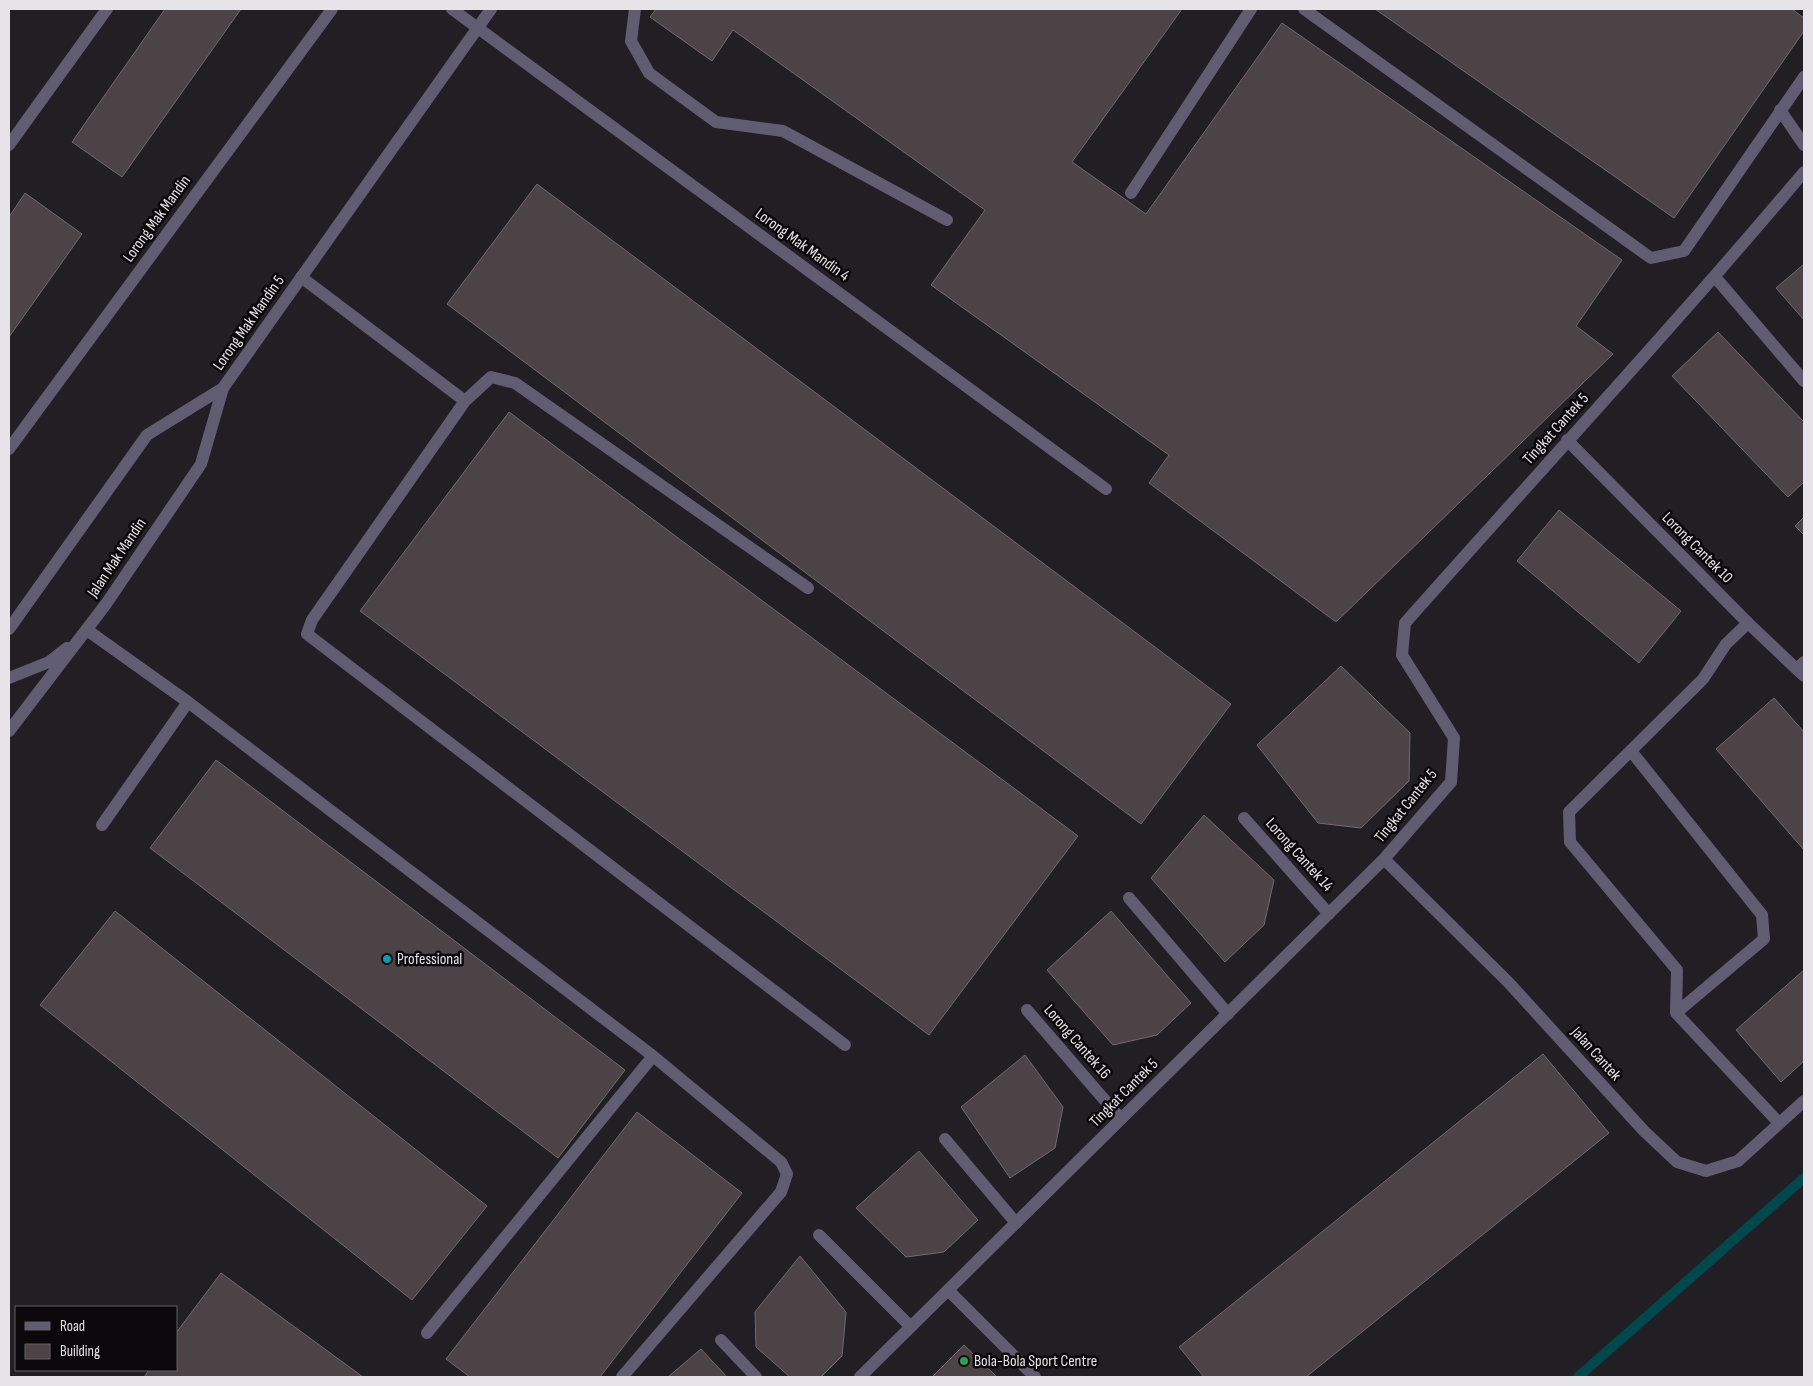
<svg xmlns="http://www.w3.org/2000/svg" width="1813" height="1386" viewBox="0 0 1813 1386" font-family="'Sofia Sans Condensed',sans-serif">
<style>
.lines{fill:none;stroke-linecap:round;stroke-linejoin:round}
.stream{stroke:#00484c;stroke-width:10}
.building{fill:#4c4346;stroke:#73696c}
.service{stroke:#605c72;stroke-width:12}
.minor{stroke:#605c72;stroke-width:12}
.tertiary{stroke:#605c72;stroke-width:12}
.culture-dot{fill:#0f9aa8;stroke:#0a080b;stroke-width:2}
.leisure-dot{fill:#2e9e5b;stroke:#0a080b;stroke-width:2}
.labels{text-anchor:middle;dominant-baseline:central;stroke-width:5;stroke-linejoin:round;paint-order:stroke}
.street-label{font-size:16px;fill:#e7e4e9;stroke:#0a080b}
.poi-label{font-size:16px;fill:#e7e4e9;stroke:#0a080b;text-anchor:start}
</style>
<rect width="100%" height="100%" fill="#211e24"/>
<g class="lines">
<path class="stream" d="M1578 1377 1804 1178"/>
</g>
<path class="building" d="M165 9H241L122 177 72 142Z
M656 9H1182L1072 162 1146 214 1282 23 1622 260 1576 326 1613 354 1336 622 1149 483 1169 455 931 285 985 210 733 30 712 61 650 17Z
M1375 9H1792L1804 18V31L1674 218Z
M537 184 1231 704 1141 824 447 304Z
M25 193 82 234 9 337V217Z
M1804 264V320L1776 288Z
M1718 332 1804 422V482L1788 497 1672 376Z
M509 412 1078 836 929 1035 360 611Z
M1559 510 1681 611 1639 663 1517 561Z
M1804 517V535L1795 526Z
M1341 666 1410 733 1409 781 1361 828 1318 823 1257 745Z
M1774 698 1804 732V850L1716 749Z
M216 760 625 1070 558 1158 150 848Z
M1204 815 1274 880 1264 925 1225 962 1151 878Z
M115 911 487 1206 412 1300 40 1005Z
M1111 911 1191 1003 1157 1035 1113 1045 1047 970Z
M1804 970V1061L1781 1082 1736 1030Z
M1543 1054 1609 1133 1306 1377H1204L1179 1347Z
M1025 1055 1063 1107 1055 1148 1010 1178 961 1107Z
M637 1112 742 1193 600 1377H470L446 1359Z
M919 1151 978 1220 944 1252 906 1257 856 1208Z
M800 1256 846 1312 842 1356 821 1377H790L756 1347 755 1312Z
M221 1273 363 1377H144L149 1370H176V1333Z
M964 1345 997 1377H932Z
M701 1349 727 1377H668Z"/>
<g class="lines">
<path class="service" d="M635 9 631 41 649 73 716 122 783 131 947 220
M9 145 107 9
M1131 193 1251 9
M301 277 465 401 312 620 307 634 845 1045
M1715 277 1804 381
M465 401 491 377 515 383 808 588
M1748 623 1726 644 1703 679 1569 812 1570 842 1677 970 1676 1013 1779 1123
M87 630 188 702 653 1056 427 1333
M1797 669 1804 662
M1631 751 1762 915 1764 939 1676 1013
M102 825 188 702
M1129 898 1228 1014
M945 1139 1016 1223
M948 1290 1035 1377
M721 1340 756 1377
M622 1377 781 1192 787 1174 781 1162 653 1056"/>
<path class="minor" d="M452 9 1106 489
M1304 9 1651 258 1684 251 1804 77
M1780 110 1804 145
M1567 440 1748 623 1804 676
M9 449 332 9
M1244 818 1329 914
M1384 859 1509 983 1644 1131 1677 1162 1706 1171 1738 1161 1804 1101
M1027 1010 1121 1119
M819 1235 911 1327
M860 1377 1384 859 1451 782 1454 738 1402 655 1405 623C1538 473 1675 325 1804 172"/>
<path class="tertiary" d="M9 629 147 435 223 388 491 9
M9 678 49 662 67 648
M9 731 106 604 201 464 223 388"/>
</g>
<circle class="culture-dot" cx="387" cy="959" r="5"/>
<circle class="leisure-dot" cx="964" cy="1361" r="5"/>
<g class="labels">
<g class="street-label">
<text transform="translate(157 219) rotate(-54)">Lorong Mak Mandin</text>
<text transform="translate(802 245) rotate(36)">Lorong Mak Mandin 4</text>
<text transform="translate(249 323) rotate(-55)">Lorong Mak Mandin 5</text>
<text transform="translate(1556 429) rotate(-48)">Tingkat Cantek 5</text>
<text transform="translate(1697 548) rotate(45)">Lorong Cantek 10</text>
<text transform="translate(117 558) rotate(-56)">Jalan Mak Mandin</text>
<text transform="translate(1406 806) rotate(-51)">Tingkat Cantek 5</text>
<text transform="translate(1299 855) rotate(48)">Lorong Cantek 14</text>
<text transform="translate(1077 1042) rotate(49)">Lorong Cantek 16</text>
<text transform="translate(1596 1054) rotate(48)">Jalan Cantek</text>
<text transform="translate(1124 1093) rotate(-45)">Tingkat Cantek 5</text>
</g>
<g class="poi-label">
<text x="397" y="959">Professional</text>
<text x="974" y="1361">Bola-Bola Sport Centre</text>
</g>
</g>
<rect width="1813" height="1386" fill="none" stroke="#e7e4e9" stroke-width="20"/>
<rect x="15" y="1306" width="162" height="65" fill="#0a080b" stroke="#626064"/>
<rect x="25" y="1322" width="25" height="8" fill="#605c72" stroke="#626064"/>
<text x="60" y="1331" font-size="15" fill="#e7e4e9">Road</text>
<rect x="25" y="1344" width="25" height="15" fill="#4c4346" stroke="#626064"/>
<text x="60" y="1356" font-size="15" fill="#e7e4e9">Building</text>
</svg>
